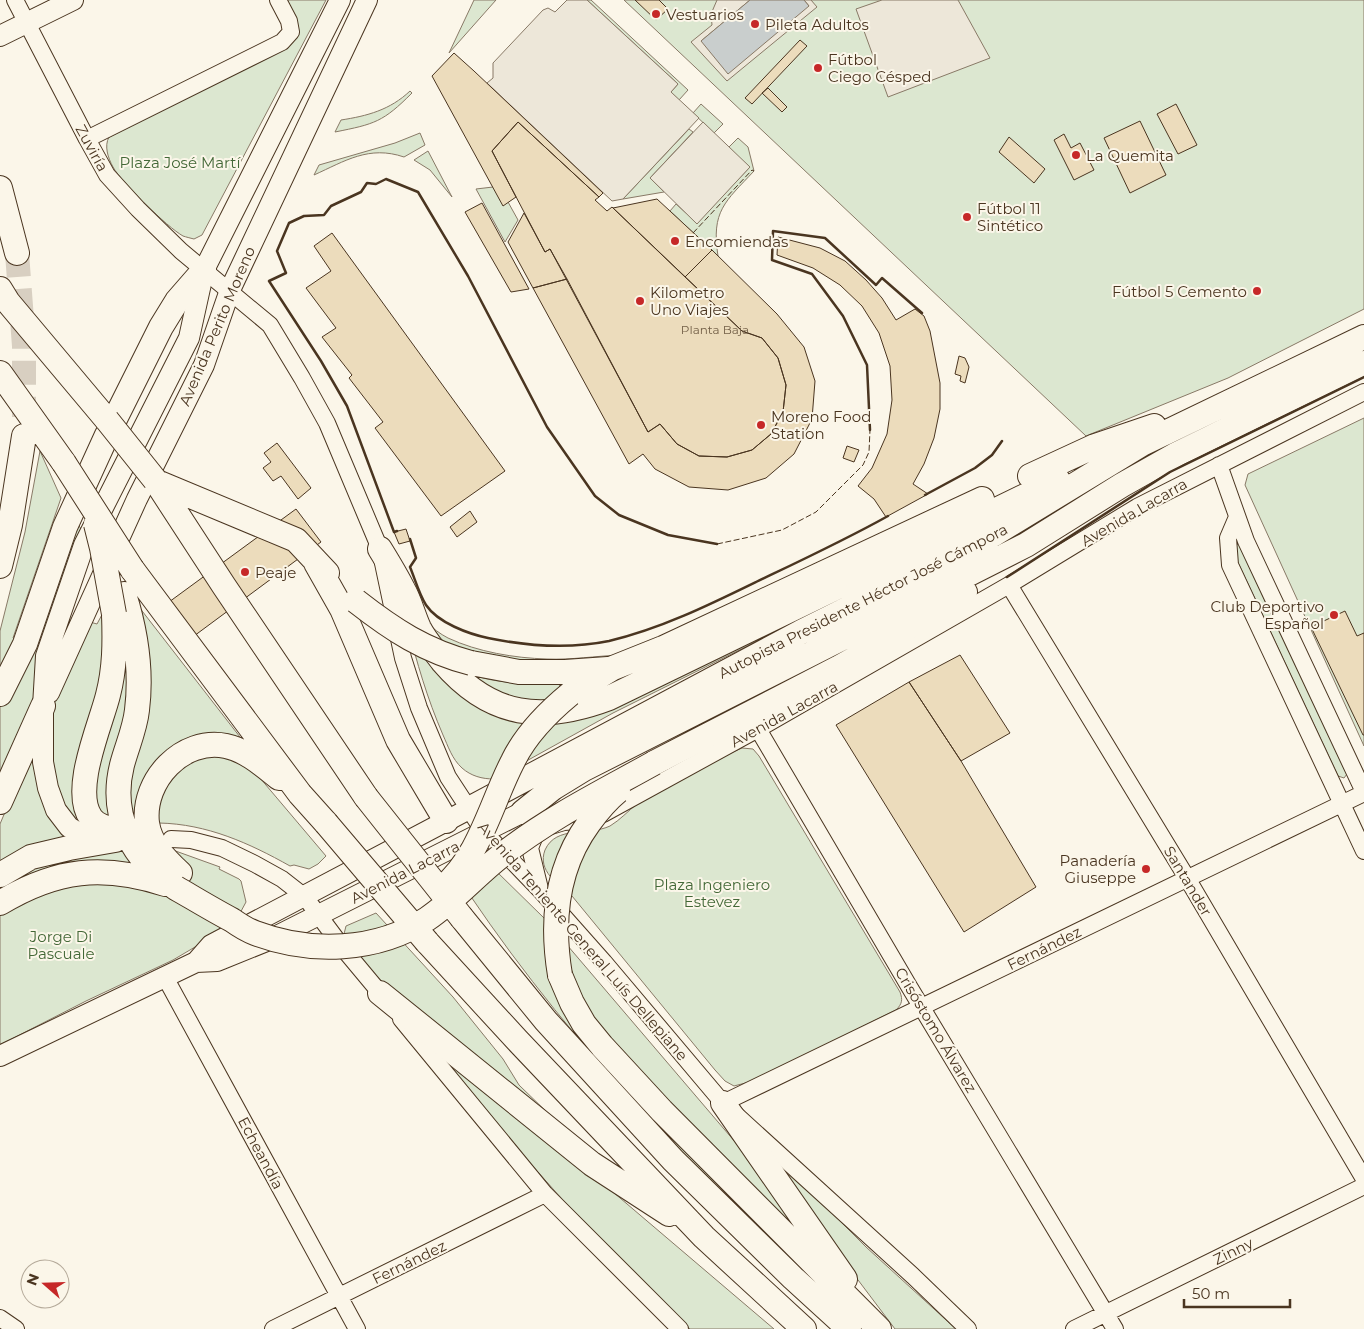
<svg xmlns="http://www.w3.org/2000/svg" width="1364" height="1329" viewBox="0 0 1364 1329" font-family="Montserrat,sans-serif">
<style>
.green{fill:#dce7d0;stroke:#887966}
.parking{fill:#ede7d9;stroke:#887966}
.water{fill:#c9cecd;stroke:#887966}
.building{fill:#ecdcbc;stroke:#4a3520}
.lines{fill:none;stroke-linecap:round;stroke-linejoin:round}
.highway-tunnel{stroke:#d8cfc1;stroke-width:24;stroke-dasharray:24 12;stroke-linecap:butt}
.minor-casing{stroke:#4a3520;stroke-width:18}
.major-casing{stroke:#4a3520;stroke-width:22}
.highway-casing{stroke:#4a3520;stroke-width:26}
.minor{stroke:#fbf6e9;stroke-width:16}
.major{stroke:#fbf6e9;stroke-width:20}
.highway{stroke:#fbf6e9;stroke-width:24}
.highway-bridge-casing{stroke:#4a3520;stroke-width:26;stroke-linecap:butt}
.highway-bridge{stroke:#fbf6e9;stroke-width:24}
.fence{stroke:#4a3520;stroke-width:1;stroke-dasharray:6 2.5;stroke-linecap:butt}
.wall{stroke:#4a3520;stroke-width:2.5}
.poi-dot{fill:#c62828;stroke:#fbf6e9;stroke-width:2}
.labels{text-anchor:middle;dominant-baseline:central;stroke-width:4;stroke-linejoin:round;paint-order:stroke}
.number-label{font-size:12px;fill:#725f47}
.poi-label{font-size:15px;fill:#4a3520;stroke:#fbf6e9;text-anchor:start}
.street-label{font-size:15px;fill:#4a3520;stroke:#fbf6e9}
.park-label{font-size:15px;fill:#436837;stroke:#fbf6e9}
</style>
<rect width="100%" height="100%" fill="#fbf6e9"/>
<path class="green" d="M287 0H326L202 235 194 239C190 238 186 237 183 236 167 227 122 183 113 167 108 158 104 146 109 137L291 43C301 25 296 17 287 0Z
M474 0H496L449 53Z
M587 0H591L688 90 679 100 671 92 678 84Z
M624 0H1364V309L1228 378 1086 436Z
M410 91 412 93C383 122 375 124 335 132L341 120C367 116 390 110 410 91Z
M701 104 723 124 714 133 693 113Z
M689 129 693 132 650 178 664 192 623 199Z
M420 133 425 145 404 157C369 145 345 161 314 175L319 165 395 143Z
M738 138 748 147 754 171C725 202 711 211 718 256L670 211 676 204 697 223 749 168 729 147Z
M428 151 452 197 430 170 414 160Z
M493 187 508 202 518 220 505 242 476 189Z
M1364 418V746L1245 485 1248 474Z
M40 451 61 498 13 638 34 647 78 524 81 529 72 549 38 649 36 706 0 791V631L25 532Z
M1093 454H1096V456L1088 461 988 507 619 686C607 691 596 698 584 701 542 714 487 706 457 670 445 656 435 639 426 623 433 628 440 634 448 638 478 652 514 658 547 659 571 660 596 656 620 655 567 666 524 669 471 655L463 671C491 684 526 684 557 683L575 700 622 675 669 655 972 508Z
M978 531 613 713 494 779C482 779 471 776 462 768 452 759 448 746 443 735 427 698 417 663 407 624L423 650 547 719Z
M1235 544H1240L1347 774 1344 778 1338 776 1234 554Z
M139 607 247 746 171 752 148 853 128 806Z
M105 609 107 628 84 823 76 822 57 793 52 755 53 703 90 622 97 624Z
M122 651 132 671 122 738 137 863 0 893V881L99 817 93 784Z
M33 746 52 819 61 833 70 841 0 865V824Z
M742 748 753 749 759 756 900 992C903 1000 902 1004 896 1010L753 1081 734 1086 725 1081 715 1070 572 896C558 884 537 871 545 850 556 825 589 836 610 826 620 820 628 811 637 804 652 795 669 787 684 778 703 768 722 756 742 748Z
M213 755 238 760 260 778 326 856 318 864 309 869 294 865 290 866C249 843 207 824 159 823L157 812 166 782 187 762Z
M170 849 220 867 219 869 239 879 241 881 246 902 239 915 195 947 173 960 86 1001 0 1045V913L19 900 98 879Z
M450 865 494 869 544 918 759 1170 824 1261 738 1179 554 978 827 1292C686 1166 553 1025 450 865Z
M376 913 453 997 503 1059 519 1085 553 1118 405 1008 343 938 346 926Z
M447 1060 573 1158 774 1329H690L562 1199 512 1143 444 1061Z
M774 1155 866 1247 956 1329H895L852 1272Z"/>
<path class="parking" d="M567 0H587L678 84 671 92 699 118 623 199 612 201 487 83 493 78V63L543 10 548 8 555 12Z
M717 0H750L701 41 809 6 804 0H811L817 7 727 81 691 42 712 25 711 14Z
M882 0H958L990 58 888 97 856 9Z
M703 122 750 167 697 224 650 178Z"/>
<path class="water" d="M750 0H804L809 6 728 74 701 41Z"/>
<path class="building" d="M635 0H659L668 9 656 20Z
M800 40 807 46 752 104 745 98Z
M454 53 474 71 603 193 599 197 518 122 492 151 516 197 503 206 432 76Z
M768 88 787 107 782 112 762 93Z
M1176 104 1197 145 1178 154 1157 114Z
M1140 121 1166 175 1130 193 1104 138Z
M518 122 599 197 595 200 607 211 612 207 742 331 762 338 778 358 786 385 783 412 771 434 752 450 727 457 699 456 677 444 660 424 648 432 550 249 545 252 492 151Z
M1064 134 1071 148 1080 143 1094 170 1074 180 1054 140Z
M1009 137 1045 169 1034 183 999 152Z
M657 199 712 250 685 277 613 208Z
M482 203 529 289 511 292 465 212Z
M524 213 545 252 550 249 567 279 533 288 508 242Z
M332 233 505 471 441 516 375 428 383 422 349 378 352 375 322 337 336 328 306 288 331 271 314 246Z
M778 237 820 248 845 261 866 280 882 298 896 320 915 309 924 316 930 331 940 383V409L934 438 924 464 913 484 928 494 886 517 874 499 858 486 872 468 887 434 892 400 890 366 879 333 862 306 840 285 813 268 777 255Z
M712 250 777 314 804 347 815 381 812 419 794 454 766 478 728 490 689 487 655 469 643 454 629 464 533 288 567 279 648 432 660 424 677 444 699 456 727 457 752 450 771 434 783 412 786 385 778 358 762 338 742 331 685 277Z
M959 356 965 358 969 367 965 383 960 381 961 376 955 374Z
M277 443 311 488 298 499 281 476 273 481 263 468 271 462 264 453Z
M847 446 859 450 854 462 843 458Z
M296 509 321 542 194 636 169 602Z
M470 511 477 522 457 537 450 527Z
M406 529 410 541 399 544 394 532Z
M1345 611 1357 636 1364 633V735H1363L1311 627Z
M960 655 1010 733 961 761 909 682Z
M909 682 961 761 1036 887 964 932 836 725Z"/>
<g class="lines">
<path class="highway-tunnel" d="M17 253 24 346V417"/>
<defs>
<path id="minor" d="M15 0 87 139 107 175 138 209 181 251 270 325 302 378 327 423 380 549 403 658 419 708 448 777 484 832 541 891 604 962 723 1103 913 1276 968 1329
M87 139 282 42 291 32 289 21 278 0
M1219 465 1246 541 1364 792
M1237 517 1228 538 1230 565 1364 851
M1009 585 1187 878 1364 1179
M758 729 910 988 1115 1329
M551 826 564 822 589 820 603 814 758 729 1009 585 1137 507 1364 392
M536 833 530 848 540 889
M171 839 191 840 222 848 255 864 282 879 305 897 346 952 386 1000
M165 977 357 1329
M401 1019 545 1194 680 1329
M723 1103 1364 793
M0 1318 16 1329
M273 1329 545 1194
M1074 1329 1364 1186"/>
<path id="major" d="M0 36 73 0
M49 693 137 499 204 365 230 290 367 0
M109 839 77 832 69 827 56 810 48 788 43 762V706L46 656 84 545 189 338 204 270 340 0
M196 962 217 961 269 940 523 812
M0 1056 196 962 211 945 469 809"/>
<path id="highway" d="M0 188 17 253
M0 289 8 302 107 420
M0 373 64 463
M1030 476 1095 446 1154 426
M155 480 224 586 366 797
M157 482 296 540 327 573
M380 549C388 562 396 575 403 589 410 601 413 615 419 628 425 640 435 651 443 662 491 718 543 723 609 698L1058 480
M316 563 342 609 398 740 446 821
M0 566 10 525 24 436
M132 569 300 794 326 823
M124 594C136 632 142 670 137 710 135 729 127 746 122 765 109 817 133 860 176 888
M114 614C115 642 115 668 108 695 101 724 71 790 91 818 96 825 106 828 115 830
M471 663 519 672H565L608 669
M0 694 25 644 65 527 107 435 161 327 177 301 204 270
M570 694 613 668 663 648 982 499
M654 763 838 668 883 643 965 592
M0 802 43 706
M469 809 801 632 976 545 1142 444 1364 337
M523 812 553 788 584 769 1026 545 1122 485 1177 454 1364 363
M180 873C165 859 150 844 147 823 142 780 183 737 226 746 246 750 264 766 279 778
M0 875 31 857 69 848 115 840
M0 903C56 869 103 864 165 884
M462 918 546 1021 673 1160 793 1278 849 1329
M427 942 517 1040 704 1237 804 1329
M560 975 572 1003 584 1024 602 1046 662 1111 879 1329
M380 993 592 1164 669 1214
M723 1103 845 1279"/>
</defs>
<use href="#minor" class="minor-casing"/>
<use href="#major" class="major-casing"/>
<use href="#highway" class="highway-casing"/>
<use href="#minor" class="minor"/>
<use href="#major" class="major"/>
<use href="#highway" class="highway"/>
<defs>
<path id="highway-bridge" d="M107 420 155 480
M64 463 132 569
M96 524 102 548 114 614
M356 601C393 630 425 651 471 663
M366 797 462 918
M326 823 427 942
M176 888C195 899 213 910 232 920 239 925 247 930 255 933 310 954 377 952 427 919 454 901 476 875 502 855 549 818 602 792 654 763
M442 888C480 857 491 803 513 761 526 734 547 713 570 694
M560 975C551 921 556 868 589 823 597 812 607 800 618 791"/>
</defs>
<use href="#highway-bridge" class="highway-bridge-casing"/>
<use href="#highway-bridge" class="highway-bridge"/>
<path class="fence" d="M693 233 752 170 754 171
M717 544 782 530 816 512 863 465 869 452 870 430"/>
<path class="wall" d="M870 430 867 365 843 316 812 274 772 260 773 231 825 238 876 285 882 278 922 313
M925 495 975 468 992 455 1002 441
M397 531 394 532 347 406 321 361 269 281 286 273 277 251 289 223 304 216 324 215 331 206 361 192 367 183 376 184 386 179 418 192 468 276 547 427 595 496 619 515 668 535 717 544
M410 539 416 558 410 567C415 579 419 594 426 605 438 623 469 634 488 638 527 646 570 649 609 641 660 629 709 605 756 582 800 561 845 540 888 516
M1007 577 1170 472 1364 377"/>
</g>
<g class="poi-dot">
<circle cx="656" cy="14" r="5"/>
<circle cx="755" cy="24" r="5"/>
<circle cx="818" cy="68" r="5"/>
<circle cx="1076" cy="155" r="5"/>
<circle cx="967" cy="217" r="5"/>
<circle cx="675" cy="241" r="5"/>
<circle cx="1257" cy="291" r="5"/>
<circle cx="640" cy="301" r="5"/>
<circle cx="761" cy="425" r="5"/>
<circle cx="245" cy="572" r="5"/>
<circle cx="1334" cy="615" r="5"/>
<circle cx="1146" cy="869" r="5"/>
</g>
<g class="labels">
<g class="number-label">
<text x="715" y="329">Planta Baja</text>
</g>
<g class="poi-label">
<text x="666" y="14">Vestuarios</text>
<text x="765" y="24">Pileta Adultos</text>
<text x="828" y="59">Fútbol<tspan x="828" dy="17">Ciego Césped</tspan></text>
<text x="1086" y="155">La Quemita</text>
<text x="977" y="208">Fútbol 11<tspan x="977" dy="17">Sintético</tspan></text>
<text x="685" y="241">Encomiendas</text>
<text x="1247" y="291" text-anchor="end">Fútbol 5 Cemento</text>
<text x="650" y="292">Kilometro<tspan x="650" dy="17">Uno Viajes</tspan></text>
<text x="771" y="416">Moreno Food<tspan x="771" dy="17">Station</tspan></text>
<text x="255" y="572">Peaje</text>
<text x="1324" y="606" text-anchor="end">Club Deportivo<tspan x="1324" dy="17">Español</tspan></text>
<text x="1136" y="860" text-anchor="end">Panadería<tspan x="1136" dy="17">Giuseppe</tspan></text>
</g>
<g class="street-label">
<text transform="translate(92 148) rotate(61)">Zuviría</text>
<text transform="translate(217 326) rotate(-67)">Avenida Perito Moreno</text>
<text transform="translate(1134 512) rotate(-30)">Avenida Lacarra</text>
<text transform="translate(863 601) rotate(-27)">Autopista Presidente Héctor José Cámpora</text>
<text transform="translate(784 714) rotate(-29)">Avenida Lacarra</text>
<text transform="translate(405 872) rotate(-27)">Avenida Lacarra</text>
<text transform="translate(1188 881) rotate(59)">Santander</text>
<text transform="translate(583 941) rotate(49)">Avenida Teniente General Luís Dellepiane</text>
<text transform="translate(1044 948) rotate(-26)">Fernández</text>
<text transform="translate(936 1030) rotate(59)">Crisóstomo Álvarez</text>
<text transform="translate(261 1153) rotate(62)">Echeandía</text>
<text transform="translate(1233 1251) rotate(-26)">Zinny</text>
<text transform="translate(409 1262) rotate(-26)">Fernández</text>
</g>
<g class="park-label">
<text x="180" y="162">Plaza José Martí</text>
<text x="712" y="884">Plaza Ingeniero<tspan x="712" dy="17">Estevez</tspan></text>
<text x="61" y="936">Jorge Di<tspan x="61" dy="17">Pascuale</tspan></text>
</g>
</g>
<g transform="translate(45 1284) rotate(290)"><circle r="24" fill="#fbf6e9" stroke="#b4a999"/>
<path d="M0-4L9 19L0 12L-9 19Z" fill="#c62828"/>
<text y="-8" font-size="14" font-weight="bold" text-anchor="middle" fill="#4a3520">N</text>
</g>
<path d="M1184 1299v8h106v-8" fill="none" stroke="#4a3520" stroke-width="2.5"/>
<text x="1192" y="1299" font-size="15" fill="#4a3520" stroke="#fbf6e9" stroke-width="4" paint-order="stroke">50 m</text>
</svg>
